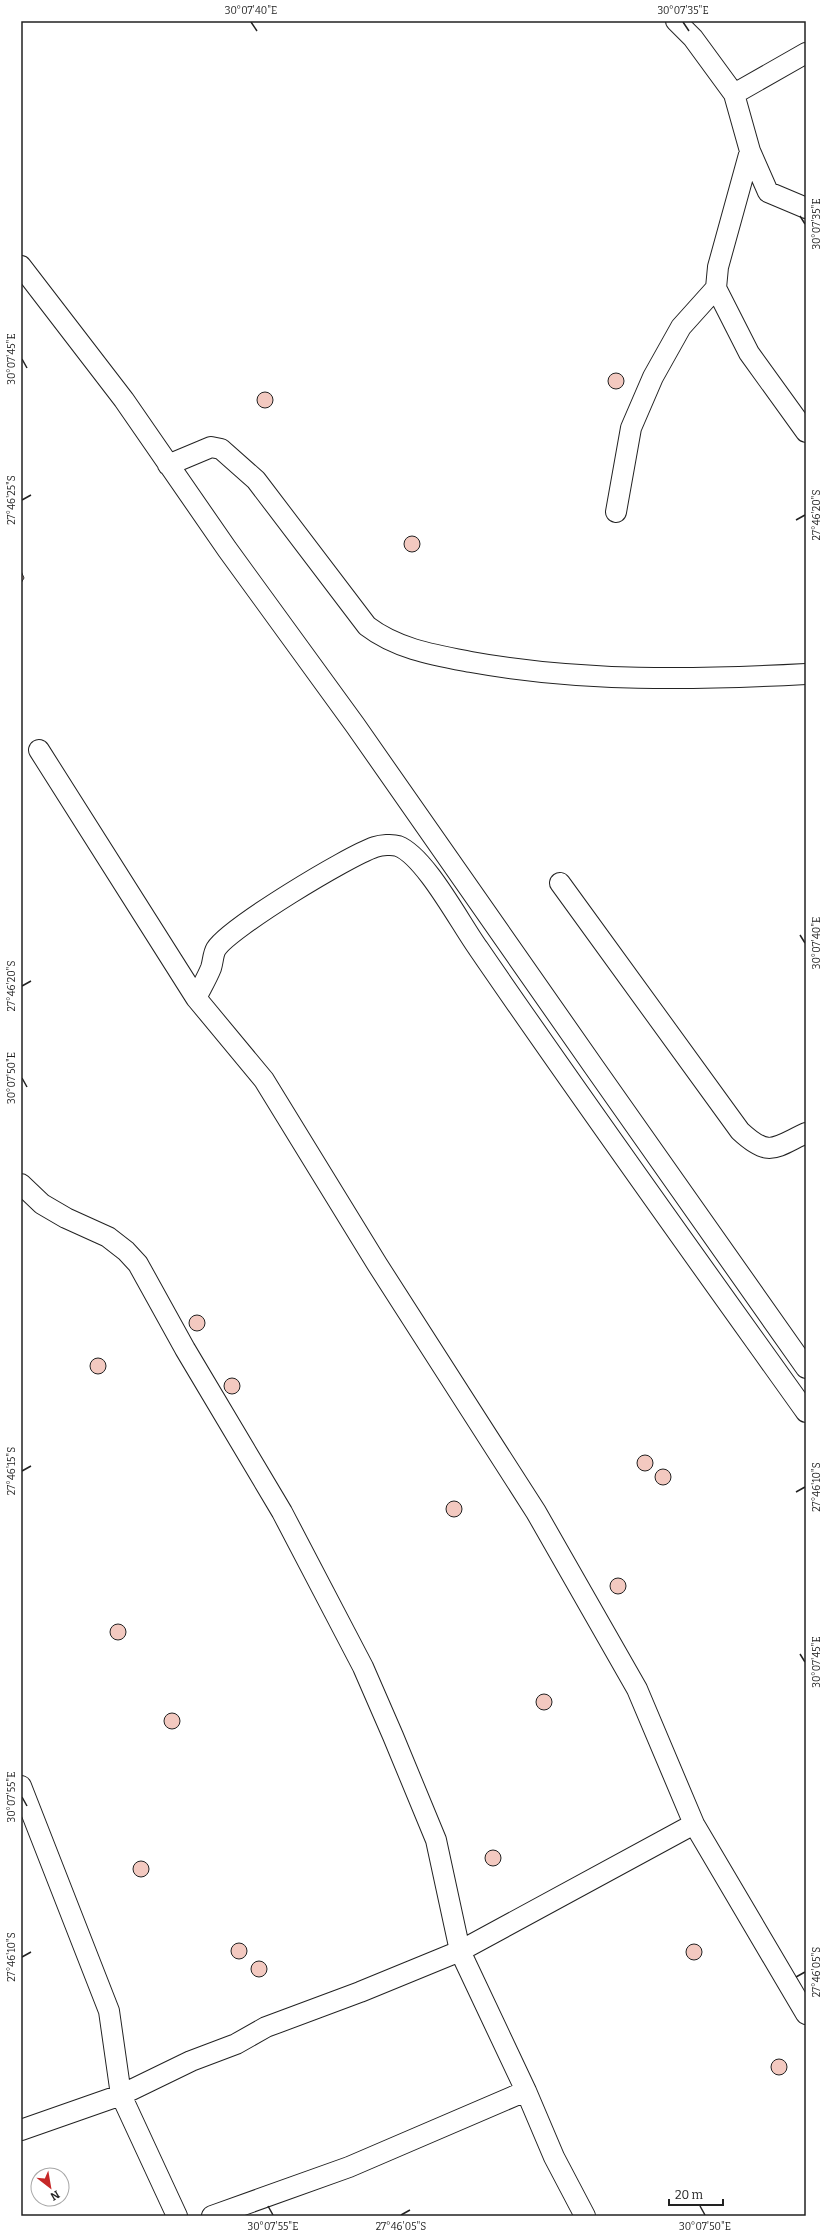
<svg xmlns="http://www.w3.org/2000/svg" width="827" height="2237" viewBox="0 0 827 2237" font-family="Bitter,serif">
<style>
.building{fill:#f3c9c0;stroke:#222}
.lines{fill:none;stroke-linecap:round;stroke-linejoin:round}
.minor-casing{stroke:#222;stroke-width:22}
.minor{stroke:#fff;stroke-width:20}
.ticks{fill:none;stroke:#222;stroke-width:1.5}
.neatline{fill:none;stroke:#222;stroke-width:1.5}
.ticks-label{font-size:10px;text-anchor:middle;fill:#222}
</style>
<rect width="100%" height="100%" fill="#fff"/>
<path class="building" d="M608 381a8 8 0 1 1 16 0a8 8 0 1 1-16 0Z
M257 400a8 8 0 1 1 16 0a8 8 0 1 1-16 0Z
M404 544a8 8 0 1 1 16 0a8 8 0 1 1-16 0Z
M21 571 24 578 21 583Z
M189 1323a8 8 0 1 1 16 0a8 8 0 1 1-16 0Z
M90 1366a8 8 0 1 1 16 0a8 8 0 1 1-16 0Z
M224 1386a8 8 0 1 1 16 0a8 8 0 1 1-16 0Z
M637 1463a8 8 0 1 1 16 0a8 8 0 1 1-16 0Z
M655 1477a8 8 0 1 1 16 0a8 8 0 1 1-16 0Z
M446 1509a8 8 0 1 1 16 0a8 8 0 1 1-16 0Z
M610 1586a8 8 0 1 1 16 0a8 8 0 1 1-16 0Z
M110 1632a8 8 0 1 1 16 0a8 8 0 1 1-16 0Z
M536 1702a8 8 0 1 1 16 0a8 8 0 1 1-16 0Z
M164 1721a8 8 0 1 1 16 0a8 8 0 1 1-16 0Z
M485 1858a8 8 0 1 1 16 0a8 8 0 1 1-16 0Z
M133 1869a8 8 0 1 1 16 0a8 8 0 1 1-16 0Z
M231 1951a8 8 0 1 1 16 0a8 8 0 1 1-16 0Z
M686 1952a8 8 0 1 1 16 0a8 8 0 1 1-16 0Z
M251 1969a8 8 0 1 1 16 0a8 8 0 1 1-16 0Z
M771 2067a8 8 0 1 1 16 0a8 8 0 1 1-16 0Z"/>
<g class="lines">
<defs>
<path id="minor" d="M676 21 693 38 734 94 750 151 718 267 716 288 749 353 806 432
M734 94 806 53
M750 151 768 192 806 208
M21 266 124 400 227 549 355 725 594 1067 806 1368
M168 465 211 447 221 449 256 480 367 626C397 649 434 655 471 662 581 682 695 680 806 674
M616 512 631 428 653 377 681 327 716 288
M39 750 196 998
M560 883 740 1131C769 1158 774 1148 806 1133
M21 1184 42 1204 66 1218 108 1237 126 1251 138 1264 185 1349 282 1512 363 1667 393 1736 436 1840 460 1951 526 2091 554 2157 585 2216
M806 1412C696 1258 585 1104 478 948 460 923 425 856 398 846 392 844 381 845 375 847 348 856 229 928 216 949 213 954 213 962 211 968 207 978 201 988 196 998L264 1080 377 1264 536 1512 637 1689 694 1824 806 2014
M21 1786 109 2011 121 2095 177 2216
M21 2130 121 2095 191 2061 236 2044 266 2027 360 1992 460 1951 694 1824
M212 2216 349 2167 526 2091"/>
</defs>
<use href="#minor" class="minor-casing"/>
<use href="#minor" class="minor"/>
</g>
<path class="ticks" d="M251 22 257 31M683 22 689 31M800 216 805 224M22 359 27 368M22 500 31 495M796 520 805 515M800 935 805 943M22 986 31 981M22 1078 27 1087M22 1471 31 1466M796 1492 805 1487M800 1654 805 1662M22 1797 27 1806M22 1957 31 1952M796 1977 805 1972M268 2206 273 2215M700 2206 705 2215M401 2215 410 2210"/>
<rect width="827" height="2237" fill="none" stroke="#ffffff" stroke-width="44"/>
<g transform="translate(50 2187) rotate(149)"><circle r="19" fill="#ffffff" stroke="#a7a7a7"/>
<path d="M0-3L7 15L0 10L-7 15Z" fill="#c62828"/>
<text y="-6" font-size="11" font-weight="bold" text-anchor="middle" fill="#222222">N</text>
</g>
<path d="M669 2199v6h54v-6" fill="none" stroke="#222222" stroke-width="2"/>
<text x="675" y="2199" font-size="12" fill="#222222" stroke="#ffffff" stroke-width="3" paint-order="stroke">20 m</text>
<rect x="22" y="22" width="783" height="2193" class="neatline"/>
<g class="ticks-label">
<text x="251" y="14">30°07'40"E</text>
<text x="683" y="14">30°07'35"E</text>
<text transform="translate(816 224) rotate(-90)" y="4">30°07'35"E</text>
<text transform="translate(11 359) rotate(-90)" y="4">30°07'45"E</text>
<text transform="translate(11 500) rotate(-90)" y="4">27°46'25"S</text>
<text transform="translate(816 515) rotate(-90)" y="4">27°46'20"S</text>
<text transform="translate(816 943) rotate(-90)" y="4">30°07'40"E</text>
<text transform="translate(11 986) rotate(-90)" y="4">27°46'20"S</text>
<text transform="translate(11 1078) rotate(-90)" y="4">30°07'50"E</text>
<text transform="translate(11 1471) rotate(-90)" y="4">27°46'15"S</text>
<text transform="translate(816 1487) rotate(-90)" y="4">27°46'10"S</text>
<text transform="translate(816 1662) rotate(-90)" y="4">30°07'45"E</text>
<text transform="translate(11 1797) rotate(-90)" y="4">30°07'55"E</text>
<text transform="translate(11 1957) rotate(-90)" y="4">27°46'10"S</text>
<text transform="translate(816 1972) rotate(-90)" y="4">27°46'05"S</text>
<text x="273" y="2230">30°07'55"E</text>
<text x="401" y="2230">27°46'05"S</text>
<text x="705" y="2230">30°07'50"E</text>
</g>
</svg>
